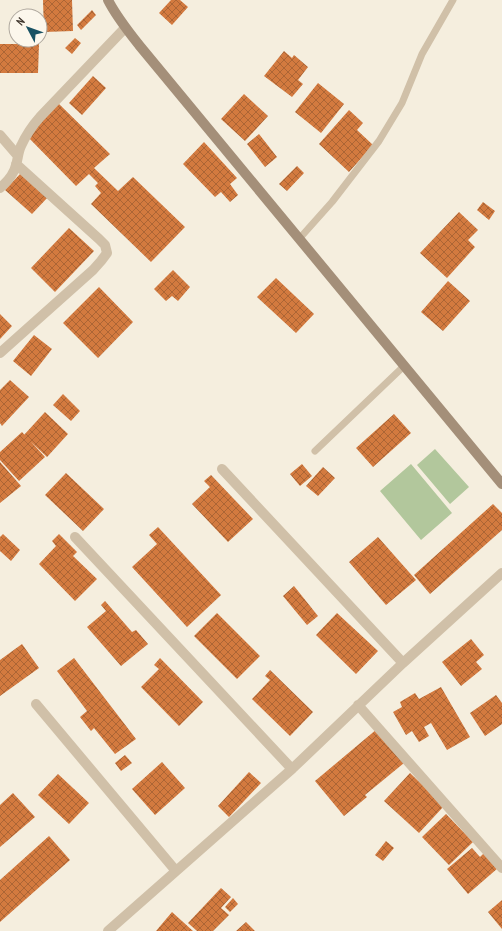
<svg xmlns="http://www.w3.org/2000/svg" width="502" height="931" viewBox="0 0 502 931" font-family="'PT Sans Narrow',sans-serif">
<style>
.green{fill:#b2c79c}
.building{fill:url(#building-cross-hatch)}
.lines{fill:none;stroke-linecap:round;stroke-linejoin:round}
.lane{stroke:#d0c0a8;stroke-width:7}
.street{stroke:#d0c0a8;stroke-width:10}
.secondary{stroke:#a48f79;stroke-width:10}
</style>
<defs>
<pattern id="building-cross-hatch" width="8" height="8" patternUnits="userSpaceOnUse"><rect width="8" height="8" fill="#d37a3f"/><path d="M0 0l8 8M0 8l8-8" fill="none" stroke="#ac6535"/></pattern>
</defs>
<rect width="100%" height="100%" fill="#f5eede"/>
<path class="green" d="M435 449 469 487 450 504 417 465Z
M411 464 452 513 421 540 380 491Z"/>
<path class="building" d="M43 0H72L73 31 44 32Z
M171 0H180L188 7 172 25 159 13Z
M92 10 96 15 81 30 77 25Z
M75 38 81 43 72 54 65 48Z
M0 44H39L38 73H0Z
M284 51 292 58 294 55 308 67 298 80 303 84 292 97 264 76Z
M93 76 106 88 82 115 69 103Z
M318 83 344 104 321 133 295 112Z
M244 94 268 116 245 141 221 119Z
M58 103 110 154 94 168 118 191 133 177 185 227 151 262 91 204 101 193 95 186 98 183 89 174 76 186 26 135Z
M349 110 363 123 357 130 373 145 349 172 319 144Z
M259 134 277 157 265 167 247 144Z
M204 142 237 178 230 184 238 195 230 202 221 192 215 197 183 164Z
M297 166 304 173 287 191 279 184Z
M21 173 48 197 32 214 5 190Z
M483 202 495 211 489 220 477 210Z
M459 212 478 230 468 240 475 247 447 278 420 253Z
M69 228 94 251 55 292 31 268Z
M173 270 190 287 178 301 172 296 166 301 154 289Z
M276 278 314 314 296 333 257 297Z
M448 281 470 301 443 331 421 312Z
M99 287 133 322 98 358 63 323Z
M0 314 12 326 0 339Z
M34 335 52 349 31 376 13 361Z
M10 380 29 397 2 426 0 423V390Z
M63 394 80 411 71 421 53 405Z
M45 412 68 434 47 457 24 435Z
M394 414 411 433 373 467 356 448Z
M22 432 45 457 19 481 0 460V452Z
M0 462 21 486 0 503Z
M302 464 312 476 300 486 290 474Z
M323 467 335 478 318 496 306 486Z
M66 473 104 509 83 531 45 495Z
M211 475 253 519 228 542 192 504 210 487 204 481Z
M493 504 502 513V530L430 594 414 575Z
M158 527 221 595 187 627 132 567 157 544 149 535Z
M3 534 20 550 11 561 0 551V537Z
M59 534 77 552 73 556 97 579 75 601 39 564 56 546 52 541Z
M378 537 416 580 386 605 349 562Z
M294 586 318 616 307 625 283 596Z
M105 601 132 632 136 630 148 644 121 666 87 627 106 611 101 605Z
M217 613 260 656 237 679 194 636Z
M337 613 378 651 356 674 316 635Z
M471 639 484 655 476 662 482 669 461 686 442 662Z
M22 644 39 668 0 696V660Z
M74 658 136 739 115 754 94 728 91 731 80 717 87 711 57 671Z
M160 658 203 702 179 726 141 687 159 669 154 665Z
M270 670 313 712 290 736 252 699 270 680 265 676Z
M441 687 470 737 447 750 431 723 424 727 429 736 419 742 412 731 406 735 393 712 402 707 400 702 415 693 419 699Z
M496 695 502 703V724L485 736 470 713Z
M377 729 404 763 365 795 367 797 344 816 315 781Z
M125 755 132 763 121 771 115 763Z
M162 762 185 788 155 815 132 789Z
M249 772 261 783 229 817 218 806Z
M410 773 444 806 419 833 384 801Z
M58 774 89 803 69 824 38 795Z
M13 793 35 817 0 847V805Z
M446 814 473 842 449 865 422 837Z
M49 836 70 860 0 922V880Z
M386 841 394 848 383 861 375 855Z
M472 848 480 857 485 852 498 868 468 894 447 869Z
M221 888 231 897 221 908 229 915 213 931H197L188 923Z
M233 898 238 904 230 912 225 907Z
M502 900V929L488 912Z
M172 912 193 931H156Z
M246 922 255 931H236Z"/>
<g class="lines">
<path class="lane" d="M299 239 332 202 379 141 402 103 422 54 453 0
M315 451 404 366"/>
<path class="street" d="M0 135 18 156
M0 188C7 182 14 174 16 165 18 159 18 152 21 146 26 135 32 126 40 117L125 28
M0 353 93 270 101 261 107 253 105 245 99 239 16 164
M222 469 403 663
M75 537 292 769
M36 704 176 871
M358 705 502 868
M108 931 292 769 403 663 502 573"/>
<path class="secondary" d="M108 0C116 16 128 31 139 45L502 484"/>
</g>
<g transform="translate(28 28) rotate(311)"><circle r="19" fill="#fcf7ec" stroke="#afa89e"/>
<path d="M0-3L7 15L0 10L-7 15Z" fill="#195263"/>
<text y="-6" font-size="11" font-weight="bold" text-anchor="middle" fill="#3c3229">N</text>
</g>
</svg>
